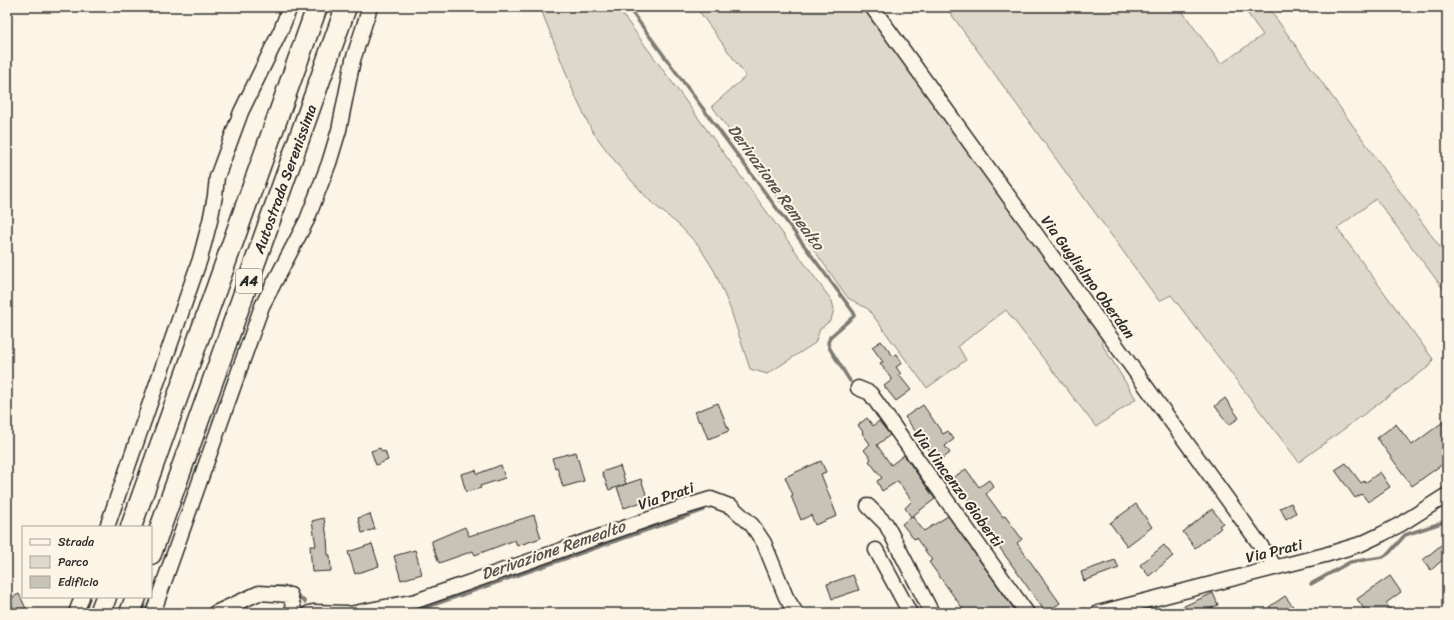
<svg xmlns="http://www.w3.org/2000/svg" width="1454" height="620" viewBox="0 0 1454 620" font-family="Sriracha,sans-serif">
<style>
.green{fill:#ded8ca;stroke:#84827a}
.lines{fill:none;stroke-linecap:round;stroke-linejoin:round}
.stream{stroke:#7d7b74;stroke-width:3.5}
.building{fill:#c8c3b7;stroke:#2b2b2b}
.minor-casing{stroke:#2b2b2b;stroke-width:17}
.highway-casing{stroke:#2b2b2b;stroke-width:23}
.path{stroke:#2b2b2b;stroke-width:2;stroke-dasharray:1 3;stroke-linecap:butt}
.minor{stroke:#fcf5e5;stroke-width:14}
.highway{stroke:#fcf5e5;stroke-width:20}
.labels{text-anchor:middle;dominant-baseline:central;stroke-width:4;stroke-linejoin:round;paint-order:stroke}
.shield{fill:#fcf5e5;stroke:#6a6863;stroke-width:1}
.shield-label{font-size:14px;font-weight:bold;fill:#2b2b2b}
.street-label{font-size:15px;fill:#2b2b2b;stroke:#fcf5e5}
.water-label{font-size:16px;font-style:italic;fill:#545350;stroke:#fcf5e5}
</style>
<rect width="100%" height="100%" fill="#fcf5e5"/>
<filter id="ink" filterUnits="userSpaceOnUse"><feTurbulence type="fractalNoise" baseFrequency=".025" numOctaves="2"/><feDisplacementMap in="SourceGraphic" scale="8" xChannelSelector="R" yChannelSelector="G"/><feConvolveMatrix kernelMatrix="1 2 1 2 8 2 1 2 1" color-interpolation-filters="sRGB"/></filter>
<g filter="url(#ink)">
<path class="green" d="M540 7H617L832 301 834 309 831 320 820 329 815 343 767 374 750 369 730 308 715 272 699 246 680 226 651 202 621 169 592 131 575 96Z
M696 7H866L1100 331 1103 346 1136 399 1096 427 1006 310 958 346 966 360 927 388 868 309 848 298 712 106 746 76Z
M946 7H1113L1119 14 1130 7H1179L1221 64 1263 35 1243 7H1268L1447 257V294L1376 199 1337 228 1433 359 1431 365 1299 462 1171 295 1159 301Z"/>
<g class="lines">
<path class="stream" d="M628 7 854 313V316L830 337 828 343 830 349 850 381
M1311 584 1350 562 1383 557 1389 553 1405 535 1447 521
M275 587H288L305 602
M410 613 704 510"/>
</g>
<path class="building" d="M881 341 893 356 897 354 902 363 896 367 901 374 897 376 899 375 911 390 896 401 884 386 892 380 880 363 883 362 872 347Z
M1225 398 1239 418 1229 425 1215 406Z
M718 403 729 431 708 439 701 421 699 422 695 412Z
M923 405 943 434 948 431 954 439 945 446 950 453 938 462 905 417Z
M867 418 873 426 879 421 890 435 877 445 891 465 904 455 935 499 911 517 905 508 912 501 898 481 882 491 877 481 882 478 869 461 871 459 864 450 870 444 862 433 863 432 858 425Z
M1447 419V461L1412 486 1377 438 1396 424 1412 445Z
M380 448 382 452 385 451 388 460 376 465 371 451Z
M576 452 584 481 563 487 557 467 555 468 552 458Z
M821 461 826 472 821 474 837 516 815 525 811 515 801 520 791 496 793 495 785 477Z
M1346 463 1361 483 1364 481 1365 483 1380 472 1390 487 1368 502 1362 494 1355 498 1335 470Z
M501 465 505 478 480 486 481 488 466 492 461 474 476 470 477 474Z
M620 466 626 484 609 490 602 472Z
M966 469 979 487 989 480 994 487 986 494 1003 517 1005 516 1022 539 1017 543 1060 603 1046 613 992 537 995 535 977 511V512L960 489 959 490 951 479Z
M641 479 648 500 624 508 617 487Z
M1291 503 1296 513 1286 519 1280 508Z
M1136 504 1152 527 1127 546 1110 523Z
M1212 509 1223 523 1219 526 1221 528 1195 548 1183 532Z
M370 514 375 529 362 533 358 518Z
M534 515 541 538 517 546 515 540 475 555 473 551 439 563 432 544V541L465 527 469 536Z
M912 516 924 531 948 516 1017 613H966L929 562 932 560 916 538 914 539 902 524Z
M324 518 327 538 328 555H330L331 571 312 572 310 546H316L312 521Z
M1447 542V556L1431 570 1423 560 1441 545 1443 546Z
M372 544 379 566 355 574 348 552Z
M1164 545 1173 556 1149 576 1140 565Z
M415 550 422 574 401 580 394 556Z
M1115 560 1119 568 1084 581 1081 572Z
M853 575 859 590 832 599 827 584Z
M1390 576 1401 592 1386 603 1393 613H1367L1357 599Z
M1213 593 1218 605 1200 613H1197L1196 611 1184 613H1173V611Z
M19 594 22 600 28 613H16L9 599Z
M1285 596 1298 613H1273L1269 607Z"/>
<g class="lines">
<defs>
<path id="minor" d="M872 7 1269 557 1275 568
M858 388 870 393 1027 613
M868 506 886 524 932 613
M107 527 200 259 210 221 215 196 217 177 241 112 281 30 290 7
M876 550 910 613
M76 613 82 597
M153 613 262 306 307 220 329 163 339 130 353 60 370 7
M215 613 259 593 290 595 295 613
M309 613 313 612 347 613
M354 613 416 601 678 509 711 499 732 507 752 525 764 543 786 597 796 613
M1098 613 1325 555 1361 544 1382 534 1401 524 1447 495"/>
<path id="highway" d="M131 527 317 7
M151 554 346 7
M100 613 106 597
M130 613 136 597"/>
</defs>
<use href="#minor" class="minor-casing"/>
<use href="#highway" class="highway-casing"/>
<path class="path" d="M1073 613 1082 611 1086 607"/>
<use href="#minor" class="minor"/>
<use href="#highway" class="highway"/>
</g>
</g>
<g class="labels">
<rect class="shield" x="236" y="269" width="26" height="24" rx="3"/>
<g class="shield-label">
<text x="249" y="281">A4</text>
</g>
<g class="street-label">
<text transform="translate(285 179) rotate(-70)">Autostrada Serenissima</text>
<text transform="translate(1088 277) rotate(54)">Via Guglielmo Oberdan</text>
<text transform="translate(958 488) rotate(54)">Via Vincenzo Gioberti</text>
<text transform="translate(666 496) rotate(-18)">Via Prati</text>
<text transform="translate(1274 551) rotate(-14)">Via Prati</text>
</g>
<g class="water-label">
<text transform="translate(776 187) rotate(54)">Derivazione Remealto</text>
<text transform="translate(553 550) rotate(-19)">Derivazione Remealto</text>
</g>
</g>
<rect width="1454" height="620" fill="none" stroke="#fcf5e5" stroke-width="24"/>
<rect x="12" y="12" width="1430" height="596" fill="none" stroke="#2b2b2b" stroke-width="1.5" filter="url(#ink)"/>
<rect x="22" y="526" width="130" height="72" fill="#fcf5e5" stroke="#a8a49b"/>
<rect x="30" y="539" width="20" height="6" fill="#fcf5e5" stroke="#a8a49b"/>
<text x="58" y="546" font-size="12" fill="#2b2b2b">Strada</text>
<rect x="30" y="556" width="20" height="12" fill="#ded8ca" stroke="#a8a49b"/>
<text x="58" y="566" font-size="12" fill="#2b2b2b">Parco</text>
<rect x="30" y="576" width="20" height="12" fill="#c8c3b7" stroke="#a8a49b"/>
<text x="58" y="586" font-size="12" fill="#2b2b2b">Edificio</text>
</svg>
